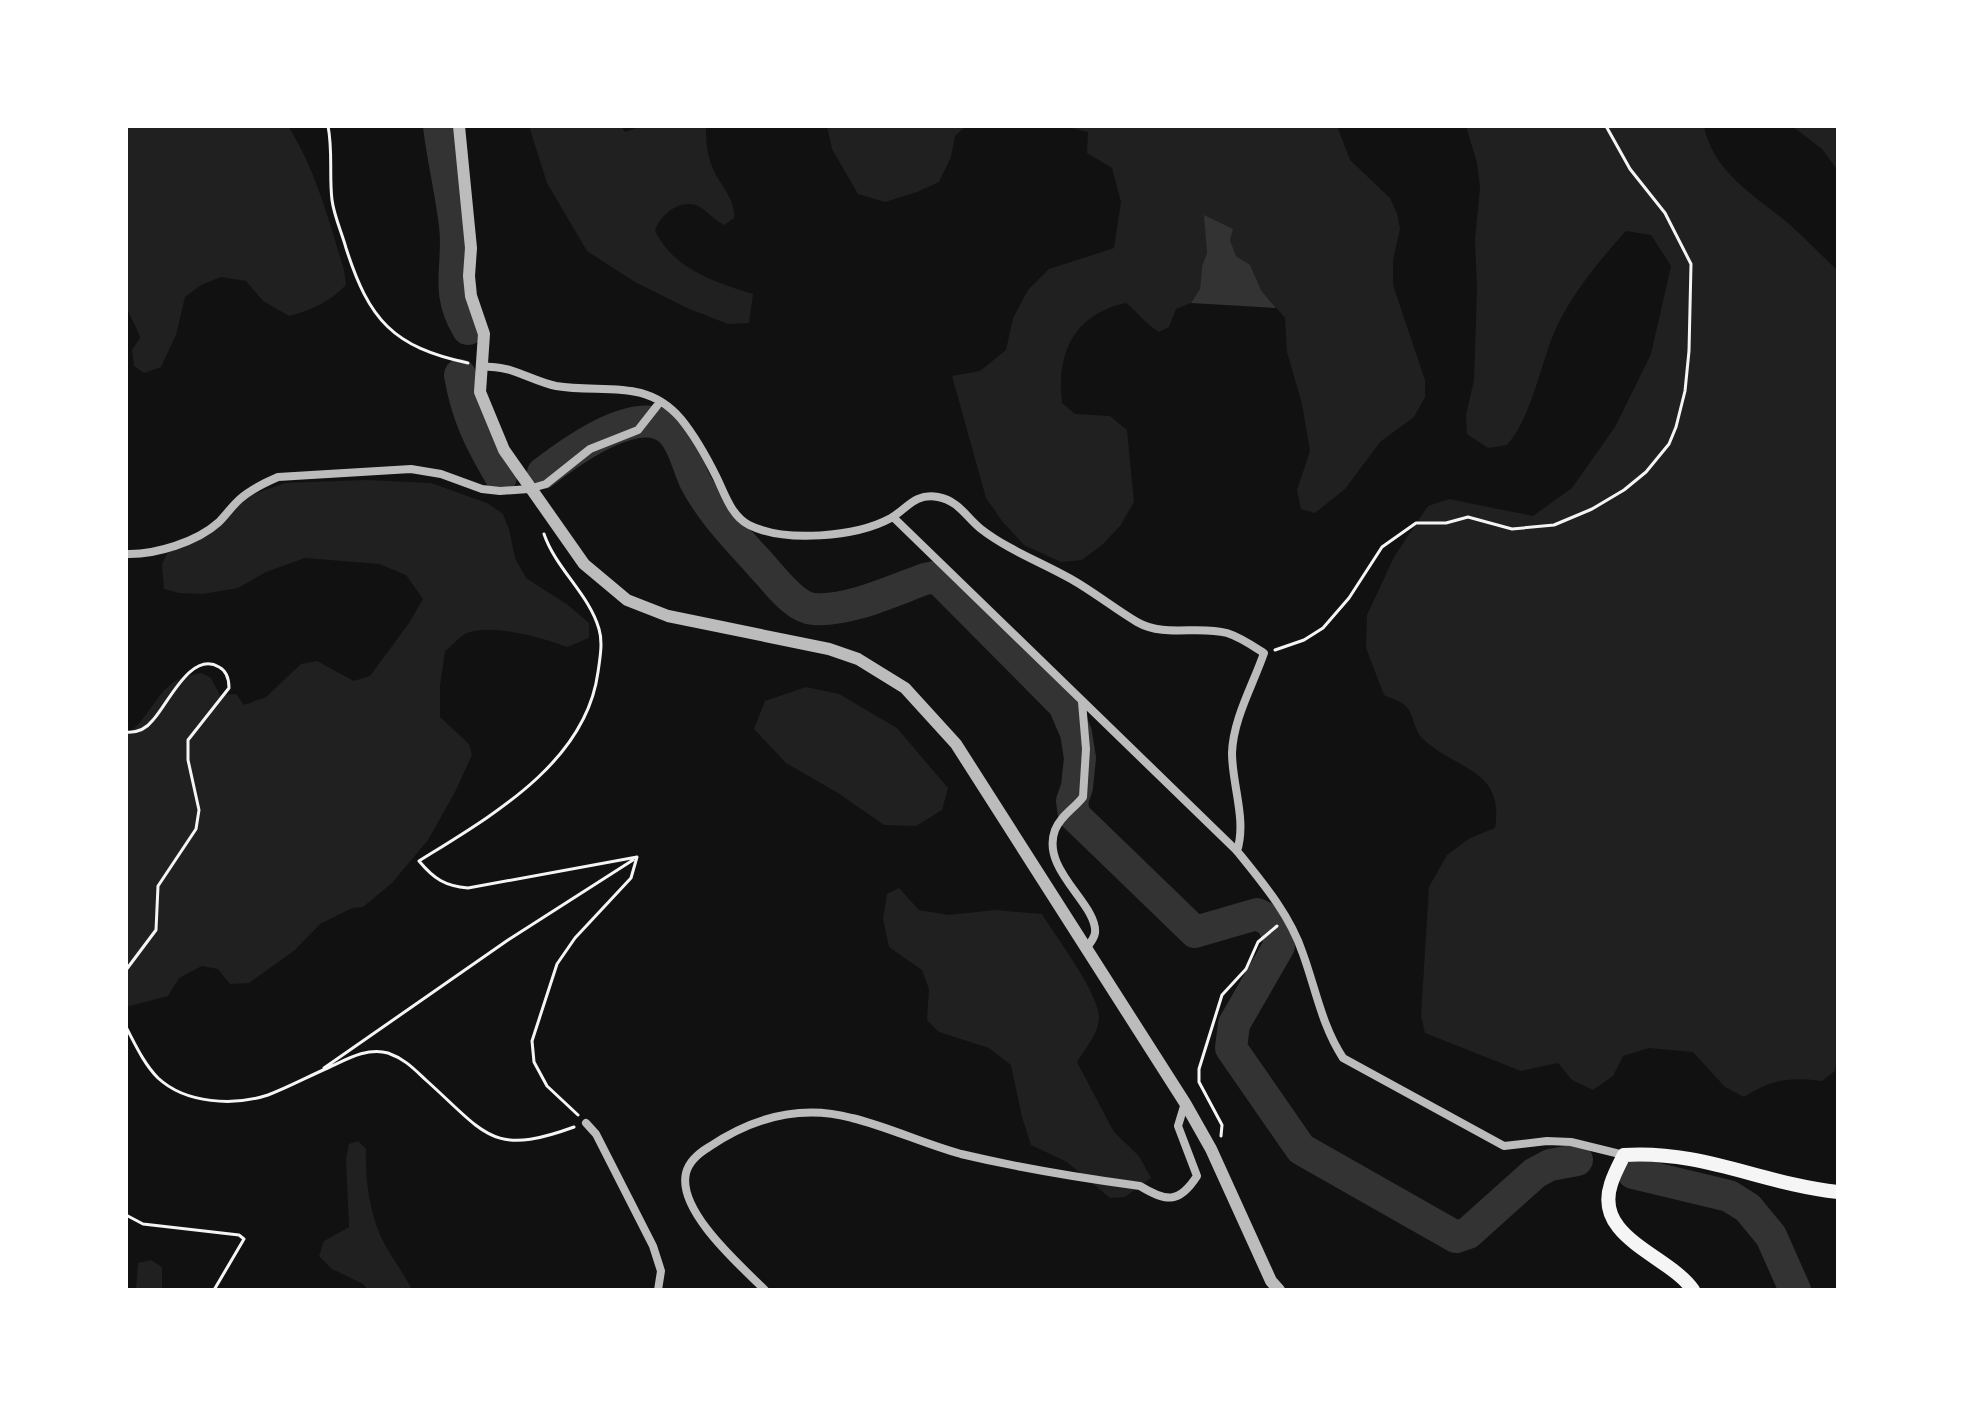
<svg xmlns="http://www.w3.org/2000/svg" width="1964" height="1416" viewBox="0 0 1964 1416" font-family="'IBM Plex Serif',serif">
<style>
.green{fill:#202020}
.water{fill:#333}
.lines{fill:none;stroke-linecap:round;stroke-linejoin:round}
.river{stroke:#333;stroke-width:32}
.path{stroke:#f5f5f5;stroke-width:3}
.minor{stroke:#bcbcbc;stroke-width:8}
.tertiary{stroke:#bcbcbc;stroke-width:12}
.secondary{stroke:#f5f5f5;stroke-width:14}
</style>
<rect width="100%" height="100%" fill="#111"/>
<path class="green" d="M126 126H288C316 170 329 221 344 270L346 285C329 302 312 310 289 316L263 301 246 281 221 277 201 285 185 297 176 335 161 367 144 373 134 366 132 350 140 338C137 325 129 318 126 304Z
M529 126H621L625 132 642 126H706C706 142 707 156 714 171 721 186 736 200 734 218L724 225C715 220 711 215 703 209 685 195 660 213 655 231 674 269 714 282 753 294L749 323 728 324 687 308 635 282 587 251 547 183Z
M827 126H966L955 136 951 157 939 182 917 192 885 202 858 194 832 149Z
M1063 126H1337L1350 160 1390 198 1397 213 1400 229 1393 260V285L1425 380V397L1414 417 1380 442 1345 489 1315 513 1301 509 1297 490 1310 451 1302 404 1287 352 1285 318 1261 290 1250 266 1236 256 1230 240 1205 216 1207 253 1202 266 1200 290 1191 303 1176 309 1169 327 1159 332C1145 324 1138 312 1126 303 1074 314 1056 353 1062 403L1075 414 1110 416 1127 430 1134 502 1120 526 1103 544 1082 560 1061 562 1024 545 1002 521 986 498 952 376 980 371 1006 350 1013 318 1028 290 1049 269 1114 248 1121 202 1112 168 1087 153 1088 132Z
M1466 126H1704C1713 172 1754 195 1788 223 1805 238 1821 255 1838 271V1040L1835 1071 1822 1081C1790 1077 1772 1079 1744 1097L1725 1087 1693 1052 1649 1048 1623 1056 1613 1076 1593 1090 1572 1080 1558 1063 1521 1071 1425 1033 1421 1016 1429 887 1447 855 1470 838 1495 828C1505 769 1456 770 1423 739 1414 731 1414 715 1406 706 1400 701 1390 698 1384 695L1366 648 1367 615 1394 557 1428 506 1449 499 1533 516 1572 488 1615 427 1651 354 1671 266 1651 235 1626 231C1600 260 1574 291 1557 326 1540 363 1533 415 1507 445L1488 448 1467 434 1466 415 1474 380 1477 289 1475 240 1480 187 1477 163Z
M1792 126H1838V171L1822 149Z
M366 480 431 483 487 503 503 514 509 529 515 558 526 578 568 605 589 623V638L567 647C543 638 489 622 465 634 458 638 452 646 445 651L440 686V717L469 744 472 755 455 792 428 840 392 883 363 907 352 908 320 924 295 950 249 983 230 984 218 969 202 966 179 978 168 996 126 1007V735C147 721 154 696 175 681 183 677 193 675 201 673L211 678 220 695 236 694 244 705 266 697 301 664 317 661 354 681 370 676 409 623 423 599 406 575 379 564 305 558 266 572 238 588 203 594 179 593 164 589 162 564 168 552 254 494 285 483Z
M806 687 839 694 897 728 948 788 942 810 916 826 884 825 838 793 786 763 754 729 765 701Z
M899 888 919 910 948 915 995 910 1042 914C1056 937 1099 993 1099 1017 1099 1033 1085 1049 1077 1062L1114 1132 1139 1156 1151 1178 1125 1197 1110 1198 1067 1162 1031 1145 1022 1117 1011 1065 989 1048 939 1032 927 1020 929 989 922 970 889 947 883 919 887 894Z
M358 1141 366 1149C365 1178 369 1208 380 1235 389 1255 403 1271 412 1290H368L363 1284 332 1269 319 1256 324 1241 349 1227 346 1159 349 1144Z
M151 1260 162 1267V1288L160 1290H136L138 1263Z"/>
<path class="water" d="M1204 215 1233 229 1230 240 1236 256 1250 265 1261 290 1276 308 1191 303 1200 289 1202 266 1207 253Z"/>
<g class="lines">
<path class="river" d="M439 126C443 159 451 192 455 225 460 266 444 290 468 329
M460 375C467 416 480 441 501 477
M543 473C569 453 641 399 672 432 685 446 687 465 695 481 713 516 742 543 767 572 779 585 796 608 814 609 848 612 894 590 925 579L935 577 942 582 1064 705 1076 733 1080 758 1077 787 1072 801 1074 815 1195 932 1257 914 1271 921 1278 935 1279 946 1234 1024 1231 1048 1301 1149 1456 1237 1468 1233 1535 1173 1550 1165 1577 1160
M1633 1173 1729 1196 1748 1208 1771 1236 1795 1290"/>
<path class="path" d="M328 126C333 151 329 175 332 200 334 216 342 233 346 248 369 320 393 347 468 363
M544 534C556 569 589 594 599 629 603 642 600 658 598 672 586 763 491 816 419 861 434 879 445 886 468 888L637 857 631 878 575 938 557 964 532 1041 534 1062 547 1086 578 1115
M1275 650 1304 640 1323 628 1349 598 1382 547 1416 523H1446L1468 517 1512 529 1554 525 1592 509 1624 490 1646 472 1669 444 1676 427 1685 391 1689 351 1691 264 1665 213 1630 169 1606 126
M126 732C137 733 146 729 153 720 168 704 191 650 219 667 227 671 229 680 229 688L188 740V760L199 810 196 829 158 886 156 930 126 970
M126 1027C135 1044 144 1064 158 1078 186 1104 234 1106 268 1095 289 1087 309 1076 330 1067 347 1059 368 1047 388 1053 405 1059 414 1069 427 1081 486 1134 492 1157 574 1127
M324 1068 508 940 633 860
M1221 1136 1222 1125 1199 1082V1069L1222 995 1246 969 1258 942 1277 926
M126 1215 143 1224 239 1235 244 1239 214 1290"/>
<path class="minor" d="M481 366C490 367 501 367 510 370 526 375 541 383 556 386 602 394 645 377 681 419 694 435 706 456 716 476 724 492 731 516 749 525 785 543 856 537 891 518 908 508 914 493 938 497 959 501 966 517 981 529 1008 550 1041 562 1071 579 1094 592 1115 609 1137 622 1165 638 1197 625 1227 633 1240 637 1253 646 1264 653 1253 685 1233 719 1232 753 1232 785 1247 820 1237 851
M893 517 1237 851C1263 883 1290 915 1303 954 1316 990 1322 1026 1343 1058L1504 1146 1547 1141 1571 1142 1624 1155
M126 554C155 555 197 542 219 522 226 515 232 506 240 499 251 489 264 483 278 477L411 469 441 474 482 489 500 491 529 489 546 484 590 449 638 430 660 402
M1082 702 1086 749 1083 797C1074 809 1061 815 1055 830 1040 870 1098 904 1095 933 1094 939 1090 943 1086 949
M586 1123 596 1134 653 1246 661 1271 658 1290
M765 1290C741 1266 677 1211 686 1173 689 1161 699 1153 709 1147 752 1118 800 1104 852 1118 889 1127 924 1144 961 1154 1020 1168 1081 1178 1140 1186 1166 1202 1179 1204 1197 1176L1178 1126 1185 1103"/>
<path class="tertiary" d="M459 126 471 248 469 276 471 296 484 334 480 392 504 450 584 564 627 600 668 616 829 649 858 659 905 688 956 744 1185 1103 1211 1149 1271 1281 1279 1290"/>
<path class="secondary" d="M1693 1290C1669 1255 1593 1238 1611 1184 1614 1174 1619 1165 1624 1155 1704 1150 1762 1184 1838 1192"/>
</g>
<rect width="1964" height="1416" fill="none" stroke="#ffffff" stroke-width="256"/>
</svg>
